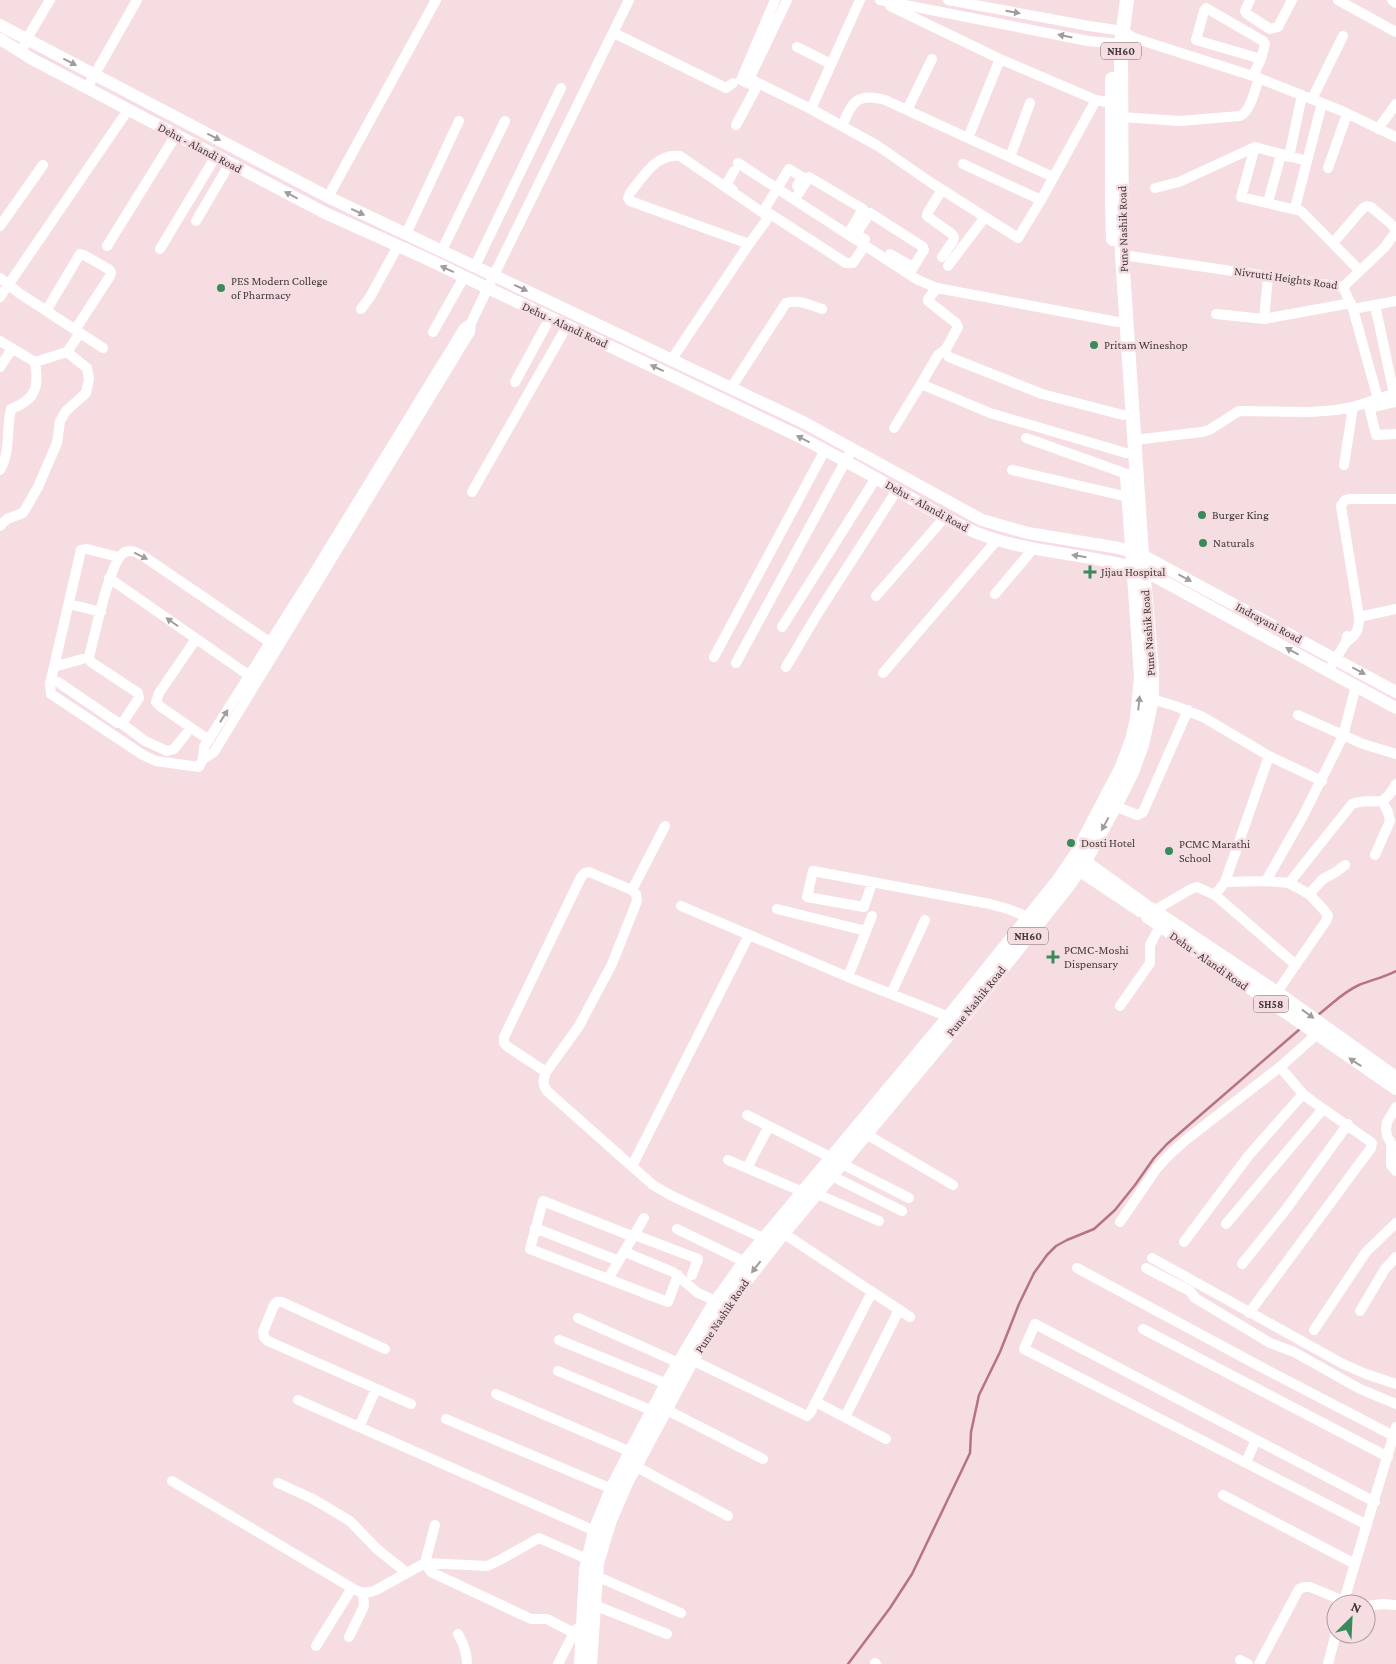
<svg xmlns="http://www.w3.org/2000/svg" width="1396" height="1664" viewBox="0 0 1396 1664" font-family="'Crimson Pro',serif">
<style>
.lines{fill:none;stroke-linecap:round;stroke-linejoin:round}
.stream{stroke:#b67482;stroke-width:2.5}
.minor{stroke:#fff;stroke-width:10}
.major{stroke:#fff;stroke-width:12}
.highway{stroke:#fff;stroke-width:14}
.oneway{fill:#a19c9d}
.poi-dot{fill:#398b5d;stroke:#f6dde1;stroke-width:2}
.labels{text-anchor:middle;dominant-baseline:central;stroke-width:5;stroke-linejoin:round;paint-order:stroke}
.shield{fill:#f6dde1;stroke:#796b6d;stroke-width:1}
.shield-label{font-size:11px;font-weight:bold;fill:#433a3b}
.street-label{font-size:12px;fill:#433a3b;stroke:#f6dde1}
.poi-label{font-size:12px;fill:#433a3b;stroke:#f6dde1;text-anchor:start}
</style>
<rect width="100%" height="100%" fill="#f6dde1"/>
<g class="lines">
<path class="stream" d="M1318 1015C1331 1005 1343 992 1359 985 1372 980 1384 977 1396 971
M848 1664 890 1608 912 1574 961 1472 970 1453 971 1432 979 1395 1000 1352 1019 1304 1034 1273 1047 1255 1056 1246 1067 1240 1094 1229 1115 1210 1135 1185 1154 1158 1167 1144 1300 1029"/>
<path class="minor" d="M787 0 751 75 752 80 811 109 878 146 930 182 1018 238 1041 200 1096 100
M880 0 1088 41 1121 44 1134 38 1123 31 1089 26 948 0
M1250 0 1245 11 1247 14 1270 29 1278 27 1292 0
M1338 0 1396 32
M1392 0 1396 3
M890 6 1000 59 1096 100 1111 103
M614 33 726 88 733 83
M1134 38 1253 76 1342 111 1396 137
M797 47 831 64
M22 52 26 40 50 0
M1253 76 1261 59 1265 44 1263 41 1206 8 1204 11 1196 40 1261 59
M756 87 741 80 775 0
M87 88 137 0
M1312 99 1343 36
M811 109 860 0
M907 110 932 59
M1121 117 1180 121 1240 116C1251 111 1255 89 1259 78
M736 125 756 88
M842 126C852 102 857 92 885 100L1053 177
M1378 129 1396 104
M968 138 1000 59
M1255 147 1241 197 1301 211 1360 271
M1010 157 1030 103
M1289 157 1302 95
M738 163 918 280 937 288 1118 322
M963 164 1041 200
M1328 168 1347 114
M1155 188 1179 182 1255 147 1307 161
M733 190 726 185 734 171
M942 190 928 212 927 216 952 234 954 237 953 241 942 257
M328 197 436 0
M795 199 809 177 863 209 848 234
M1268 202 1281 155
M1295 208 1322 103
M764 210 846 263H853L865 245
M764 210 789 169 802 177 797 186
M196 221 230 163
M0 226 43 165
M406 234 459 121
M865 239 856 234 870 213 923 247 924 250 909 274
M1333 243 1363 208 1367 206 1371 207 1389 222 1394 227 1395 233 1385 247 1343 287
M107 246 176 135
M160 249 216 156
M442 250 505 121
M890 254 913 267
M1122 255 1343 287 1353 309 1378 399
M475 266 561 88
M948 266 985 217
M1268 276 1264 319 1351 303
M0 278 19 293 103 348
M937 288 928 299V301L956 323 958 327 946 349V353L949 357 1042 394 1123 415
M0 297 128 110
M1375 305 1394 394
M361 309 370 297 398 246
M1353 309 1396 301
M46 311 80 254 84 255 110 270 111 273 110 276 75 330
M1216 314 1264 319
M433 332 464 277
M0 341 35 362 67 352 80 333
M946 349 938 355 921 384 990 413 1126 453
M672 359 749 244 630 201 628 198 630 193C643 177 656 153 680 156L766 215V221L749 244
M0 367 12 349
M515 382 550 318
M731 388 786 303C798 299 811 305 822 309
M1368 402 1376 435 1396 434
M1369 408 1396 402
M894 428 921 384
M1026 438 1127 474
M1134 440 1202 432 1209 430 1239 411 1311 412 1336 410 1353 407 1396 393
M1344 465 1353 407
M0 470C11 451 6 429 11 409 37 399 39 386 35 362
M1012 470 1128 497
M472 492 567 326
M0 526 7 519 23 513 38 487 57 443 60 421 66 411 86 393 89 379 87 368 67 352
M118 557 87 549 81 550 50 684 51 694 143 755 156 761 199 767 203 759 204 747 314 573 464 328 471 323
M109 578 254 679
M995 594 1033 549
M876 596 945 517
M69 604 101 612
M1359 617 1341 506 1345 500 1349 499H1396
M782 627 876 478
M196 639 159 693 156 702 161 707 209 740
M1346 642C1357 635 1359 629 1359 617L1396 609
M714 657 825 450
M736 663 852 449
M1332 665 1346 642 1347 636
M54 667 89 657
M786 667 818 613 897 490
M883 673 997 540
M58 682 118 723 123 722 139 698 138 693 91 662 89 657C94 639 110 558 125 552 131 549 138 553 143 556L271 643
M1152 699 1175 706 1203 717 1269 756 1225 882 1215 895 1197 887 1191 889 1155 910
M1298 715 1363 744 1396 754
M121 723 145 741 167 751 174 749 186 734
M1269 756 1322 781
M203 759 214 752 470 332 471 323 494 275 629 0
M1115 806 1137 815 1143 812 1188 710
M1375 855 1390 821 1388 812 1382 801
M1266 881 1289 883 1309 894 1323 879 1336 872 1345 865
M1225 882 1266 881 1303 816 1343 736 1356 686
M872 883 864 907 807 897 813 871 990 904 1008 909 1030 918
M1289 883 1352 804C1377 795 1380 813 1396 784
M632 890 665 826
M1215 895 1296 965
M681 906 848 977 949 1017
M777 909 866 931
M848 977 872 916
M1277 992 1326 921 1328 916 1324 910 1309 894
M891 994 925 920
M1120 1006 1150 963V945L1160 926
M1280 1067 1316 1035
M546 1072 508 1047 504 1043V1037L581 877 585 873 589 872 632 890 636 894 637 901 612 964 588 1009 579 1026 546 1072C543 1080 542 1084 547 1091L653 1185 672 1196 765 1239
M1396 1107 1387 1122 1386 1129 1387 1136 1391 1143V1165L1396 1171
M747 1115 832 1158
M866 1134 953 1185
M728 1160 803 1192
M840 1163 909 1198
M632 1166 749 935
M747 1168 769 1126
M830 1175 902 1211
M815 1193 879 1221
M1120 1222 1157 1168 1170 1154 1187 1139 1280 1067 1303 1094 1312 1101 1368 1140 1372 1143 1371 1148 1249 1313
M1226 1224 1323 1109
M535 1228 619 1261
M677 1229 745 1262
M783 1233 910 1317
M635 1235 698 1259 692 1275
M634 1237 543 1201 530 1249 668 1302 678 1275
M1184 1242 1249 1155 1303 1094
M625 1252 673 1272 698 1293 716 1301
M1152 1258 1343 1364 1366 1374 1396 1384
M1242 1264 1287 1208 1348 1124
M1077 1268 1263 1368 1394 1436
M1146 1268 1190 1291 1195 1298 1270 1343 1294 1352 1360 1389 1396 1404
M608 1279 644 1218
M1360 1311 1385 1269 1396 1257
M578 1318 679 1363
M1143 1329 1388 1457
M1314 1330 1366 1252 1396 1223
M559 1340 667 1384
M385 1349 282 1302H277L274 1305 263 1332 264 1337 268 1341 411 1404
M692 1360 807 1416 810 1413 872 1292
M558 1371 653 1411
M496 1394 631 1452
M298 1400 595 1531
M816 1402 886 1439
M665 1409 763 1459
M845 1417 899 1310
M446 1419 612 1489
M359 1427 376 1389
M1246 1462 1256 1440
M635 1466 728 1516
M172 1481 352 1588C361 1593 367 1594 376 1590L425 1563 487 1566 500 1560 539 1538 594 1562
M278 1483 313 1499 350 1521 377 1549 407 1573
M1223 1495 1355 1564
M435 1525 425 1563 431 1572 531 1619H547L574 1633
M1367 1525 1024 1349 1035 1324 1375 1502
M596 1576 681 1613
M1343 1604 1396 1427
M594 1605 667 1634
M1366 1606 1383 1604 1396 1605
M458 1634C464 1644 467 1652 467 1664
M349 1637 364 1606 363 1593
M316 1646 352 1588
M1240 1660 1248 1664
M875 1663 876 1664
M558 1664 576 1629
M1259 1664 1299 1589 1304 1587H1310L1344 1601
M1328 1664 1336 1633"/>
<path class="major" d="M0 25 328 197 803 422 982 520 1028 533 1119 548 1142 555 1396 692
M0 39 32 59 325 213 425 258 796 435C831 453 866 472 900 492 925 506 950 522 977 533 1030 554 1089 553 1143 570L1396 708
M1078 856 1146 905
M1071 865 1140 911
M1151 908 1277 992 1396 1077
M1147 917 1396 1089"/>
<path class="highway" d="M1112 79V201L1113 239
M581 1664 586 1570 595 1531 612 1489 631 1452 667 1384 712 1308 745 1262 949 1017 1059 880 1076 855 1122 767 1132 740 1137 719 1141 676 1127 476
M590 1664 597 1563 610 1520 627 1481 692 1360 721 1312 783 1233 968 1011 1067 887 1085 861 1115 806 1132 772 1142 745 1152 699V669L1142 555 1122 255 1121 44 1127 0"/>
</g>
<defs><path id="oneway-solid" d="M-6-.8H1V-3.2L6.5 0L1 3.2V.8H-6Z" transform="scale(1.25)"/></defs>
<g class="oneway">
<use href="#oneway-solid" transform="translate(1013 12) rotate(10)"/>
<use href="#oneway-solid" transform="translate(1065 36) rotate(-168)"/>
<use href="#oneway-solid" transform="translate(70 62) rotate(27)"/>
<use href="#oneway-solid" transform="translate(214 137) rotate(27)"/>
<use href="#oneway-solid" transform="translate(291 195) rotate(-152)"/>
<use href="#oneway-solid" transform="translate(358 212) rotate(25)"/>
<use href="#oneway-solid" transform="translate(447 269) rotate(-155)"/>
<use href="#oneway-solid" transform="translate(521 288) rotate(25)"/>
<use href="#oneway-solid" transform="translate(657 368) rotate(-155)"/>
<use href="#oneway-solid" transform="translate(803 439) rotate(-153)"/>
<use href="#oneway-solid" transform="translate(141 556) rotate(26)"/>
<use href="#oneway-solid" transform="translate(1079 556) rotate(-171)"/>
<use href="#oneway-solid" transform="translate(1185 578) rotate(28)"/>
<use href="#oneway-solid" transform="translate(172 622) rotate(-145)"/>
<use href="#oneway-solid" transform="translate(1292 651) rotate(-151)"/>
<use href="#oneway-solid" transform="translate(1359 671) rotate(28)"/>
<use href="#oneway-solid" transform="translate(1139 703) rotate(-84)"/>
<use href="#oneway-solid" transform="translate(224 716) rotate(-58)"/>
<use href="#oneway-solid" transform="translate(1105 824) rotate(118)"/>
<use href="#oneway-solid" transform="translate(1308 1014) rotate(36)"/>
<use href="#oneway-solid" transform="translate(1355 1062) rotate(-147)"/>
<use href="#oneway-solid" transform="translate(756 1267) rotate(128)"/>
</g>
<g class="poi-dot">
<circle cx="221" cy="288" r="5"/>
<circle cx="1094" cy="345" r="5"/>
<circle cx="1202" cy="515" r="5"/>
<circle cx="1203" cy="543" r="5"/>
<path d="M1087.5 564.5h5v5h5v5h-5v5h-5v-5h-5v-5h5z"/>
<circle cx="1071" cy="843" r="5"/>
<circle cx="1169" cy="851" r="5"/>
<path d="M1050.5 949.5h5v5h5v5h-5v5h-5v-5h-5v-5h5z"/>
</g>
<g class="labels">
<g class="shield">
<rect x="1101" y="42.5" width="40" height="17" rx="4"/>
<rect x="1008" y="927.5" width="40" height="17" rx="4"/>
<rect x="1253.5" y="995.5" width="35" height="17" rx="4"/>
</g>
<g class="shield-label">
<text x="1121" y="51">NH60</text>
<text x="1028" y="936">NH60</text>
<text x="1271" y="1004">SH58</text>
</g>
<g class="street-label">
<text transform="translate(200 148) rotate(28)">Dehu - Alandi Road</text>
<text transform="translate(1123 229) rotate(-91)">Pune Nashik Road</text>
<text transform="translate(1286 278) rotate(8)">Nivrutti Heights Road</text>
<text transform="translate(565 325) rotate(25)">Dehu - Alandi Road</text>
<text transform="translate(927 506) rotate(29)">Dehu - Alandi Road</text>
<text transform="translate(1269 623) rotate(28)">Indrayani Road</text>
<text transform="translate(1148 633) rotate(-94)">Pune Nashik Road</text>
<text transform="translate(1209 961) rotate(35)">Dehu - Alandi Road</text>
<text transform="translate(976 1001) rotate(-51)">Pune Nashik Road</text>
<text transform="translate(722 1316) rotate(-56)">Pune Nashik Road</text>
</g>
<g class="poi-label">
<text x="231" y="281">PES Modern College<tspan x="231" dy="14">of Pharmacy</tspan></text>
<text x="1104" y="345">Pritam Wineshop</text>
<text x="1212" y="515">Burger King</text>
<text x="1213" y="543">Naturals</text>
<text x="1101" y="572">Jijau Hospital</text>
<text x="1081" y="843">Dosti Hotel</text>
<text x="1179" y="844">PCMC Marathi<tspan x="1179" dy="14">School</tspan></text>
<text x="1064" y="950">PCMC-Moshi<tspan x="1064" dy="14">Dispensary</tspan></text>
</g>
</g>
<g transform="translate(1351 1619) rotate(24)"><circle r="24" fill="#f6dde1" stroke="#ae9c9f"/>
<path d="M0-4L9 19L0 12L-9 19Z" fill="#398b5d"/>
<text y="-8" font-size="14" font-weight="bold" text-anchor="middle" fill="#433a3b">N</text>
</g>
</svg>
